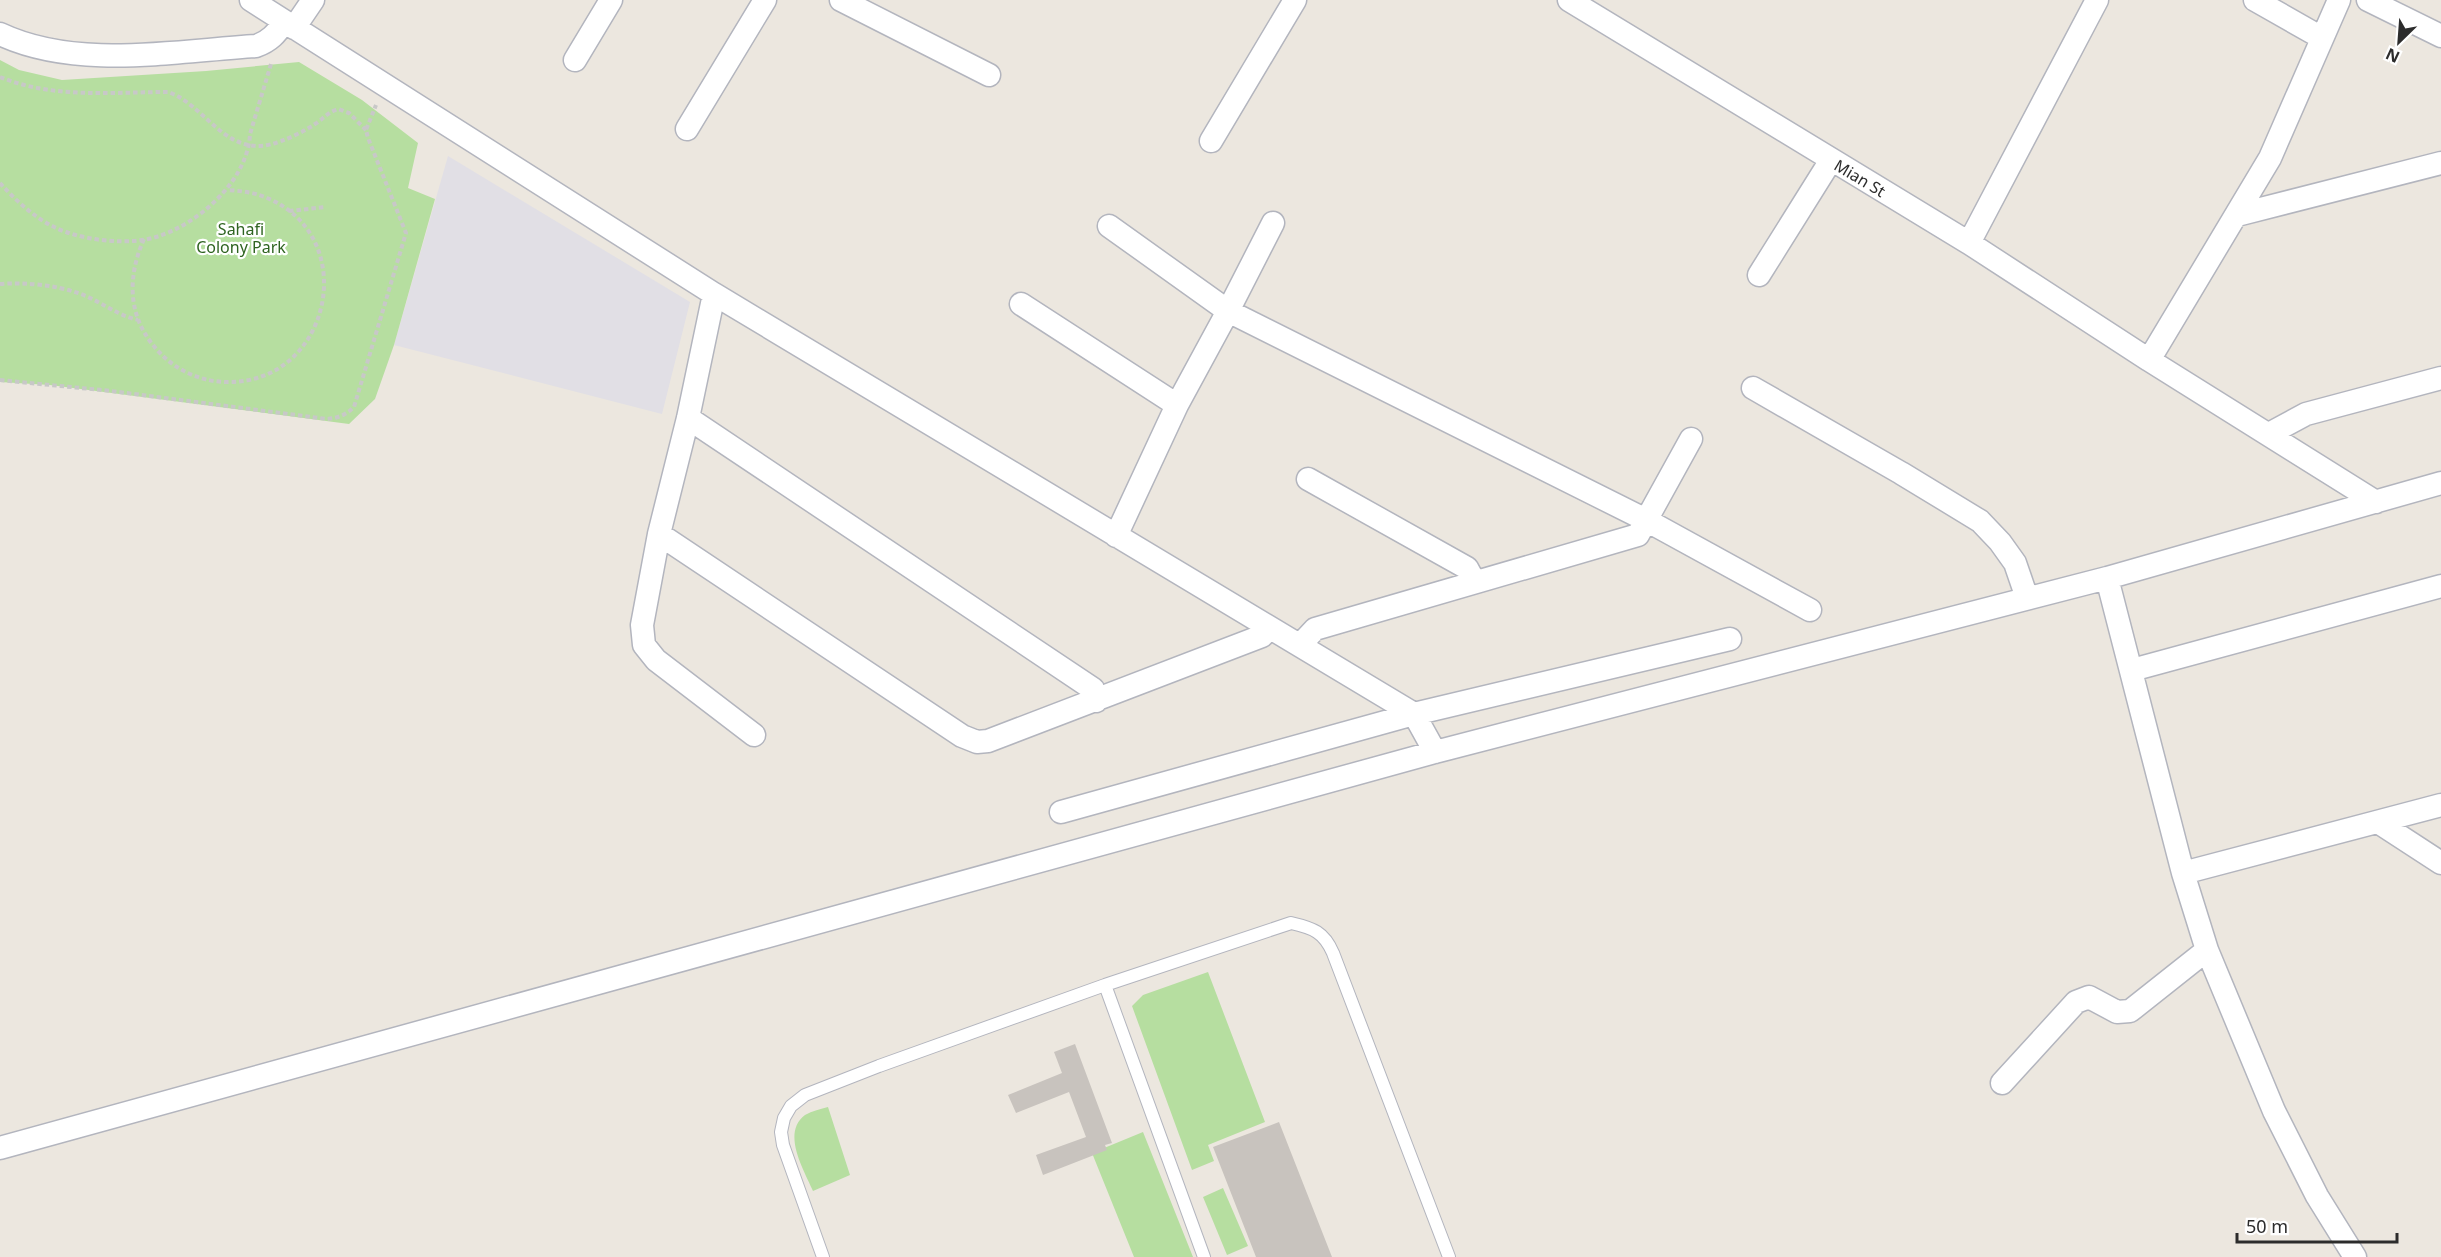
<svg xmlns="http://www.w3.org/2000/svg" width="2441" height="1257" viewBox="0 0 2441 1257" font-family="'Noto Sans',sans-serif">
<style>
.industrial{fill:#e1dfe5}
.green{fill:#b6dea0}
.building{fill:#c8c3be}
.lines{fill:none;stroke-linecap:round;stroke-linejoin:round}
.lane-casing{stroke:#b3b5be;stroke-width:14}
.street-casing{stroke:#b3b5be;stroke-width:25}
.path{stroke:#c8c8c8;stroke-width:4;stroke-dasharray:4.5 3;stroke-linecap:butt}
.lane{stroke:#fff;stroke-width:12}
.street{stroke:#fff;stroke-width:22}
.labels{text-anchor:middle;dominant-baseline:central;stroke-width:4.5;stroke-linejoin:round;paint-order:stroke}
.street-label{font-size:16px;fill:#2c2c2c;stroke:#fff}
.park-label{font-size:16px;fill:#2f6421;stroke:#fff}
</style>
<rect width="100%" height="100%" fill="#ece7df"/>
<path class="industrial" d="M448 156 690 302 662 414 394 345Z"/>
<path class="green" d="M0 60 19 70 62 80 206 71 299 62 362 100 418 143 408 188 435 199 394 345 375 399 349 424 50 385 0 382Z
M1208 972 1265 1122 1208 1145 1214 1161 1192 1170 1132 1006 1143 995Z
M828 1107 850 1175 813 1191C804 1170 781 1133 805 1115 812 1111 821 1109 828 1107Z
M1143 1132 1193 1257H1134L1092 1153Z
M1223 1188 1248 1246 1227 1255 1203 1197Z"/>
<path class="building" d="M1075 1044 1112 1143 1105 1145 1107 1150 1043 1175 1036 1155 1086 1137 1069 1092 1016 1113 1008 1095 1062 1073 1054 1052Z
M1279 1122 1332 1257H1256L1213 1147Z"/>
<g class="lines">
<defs>
<path id="lane" d="M1105 985 1204 1257
M823 1257 783 1145 781 1132 784 1118 791 1106 805 1095 879 1066 1105 985 1291 923C1313 928 1324 932 1333 953L1449 1257"/>
<path id="street" d="M251 0 714 294 1414 714 1435 752
M841 0 989 75
M1569 0 1969 243 2149 360
M2255 0 2322 38
M2339 0 2270 158 2149 360 2376 502
M2368 0 2441 36
M294 28 313 0
M0 34C76 70 175 51 256 46 270 41 276 34 284 22
M575 60 611 0
M687 129 765 0
M1211 141 1295 0
M2237 215 2441 163
M1273 223 1228 311 1646 520 1810 610
M1109 226 1228 311 1177 405 1116 536
M1969 243 2097 0
M1759 275 1831 160
M714 294 688 418 659 534 642 625 644 645 656 660 754 735
M1021 304 1177 405
M1753 388 1901 473 1980 521 2000 542 2015 563 2027 598
M688 418 1093 689 1096 701
M2269 434 2306 414 2441 378
M1308 479 1467 568 1474 581
M659 534 962 736 977 742 988 741 1262 636 1269 627
M2107 578 2183 873 2207 950 2274 1111 2317 1196 2355 1257
M1300 645 1315 629 1638 535 1691 439
M2132 670 2441 586
M1061 812 1414 714 1730 639
M2378 822 2441 863
M2183 873 2441 805
M2002 1083 2076 1002 2089 997 2117 1012 2130 1011 2207 950
M0 1148 1435 752 2107 578 2441 483"/>
</defs>
<use href="#lane" class="lane-casing"/>
<use href="#street" class="street-casing"/>
<path class="path" d="M0 77C54 99 111 92 168 92 207 105 227 163 281 141 292 137 305 131 315 124 323 119 328 112 338 109L349 113 366 130
M0 183C18 203 40 223 66 232 92 241 129 245 156 237 199 224 248 180 250 134L271 64
M289 211 326 207
M144 239C128 275 127 313 153 345 171 368 198 382 228 382 331 383 362 237 267 198 254 192 240 191 227 190
M0 284C25 282 55 285 78 293 99 300 116 315 138 320
M0 380 111 391 327 419C338 418 346 415 354 407L406 233 368 138 366 130 376 105"/>
<use href="#lane" class="lane"/>
<use href="#street" class="street"/>
</g>
<g class="labels">
<g class="street-label">
<text transform="translate(1860 178) rotate(31)">Mian St</text>
</g>
<g class="park-label">
<text x="241" y="229">Sahafi<tspan x="241" dy="18">Colony Park</tspan></text>
</g>
</g>
<g transform="translate(2399 42) rotate(205)" stroke="#ffffff" stroke-width="4.5" paint-order="stroke">
<path d="M0-4.5L10 22L0 15L-10 22Z" fill="#2c2c2c"/>
<text y="-9" font-size="16" font-weight="bold" text-anchor="middle" fill="#2c2c2c">N</text>
</g>
<path d="M2237 1233v9h160v-9" fill="none" stroke="#2c2c2c" stroke-width="3"/>
<text x="2246" y="1233" font-size="18" fill="#2c2c2c" stroke="#ffffff" stroke-width="4.5" paint-order="stroke">50 m</text>
</svg>
